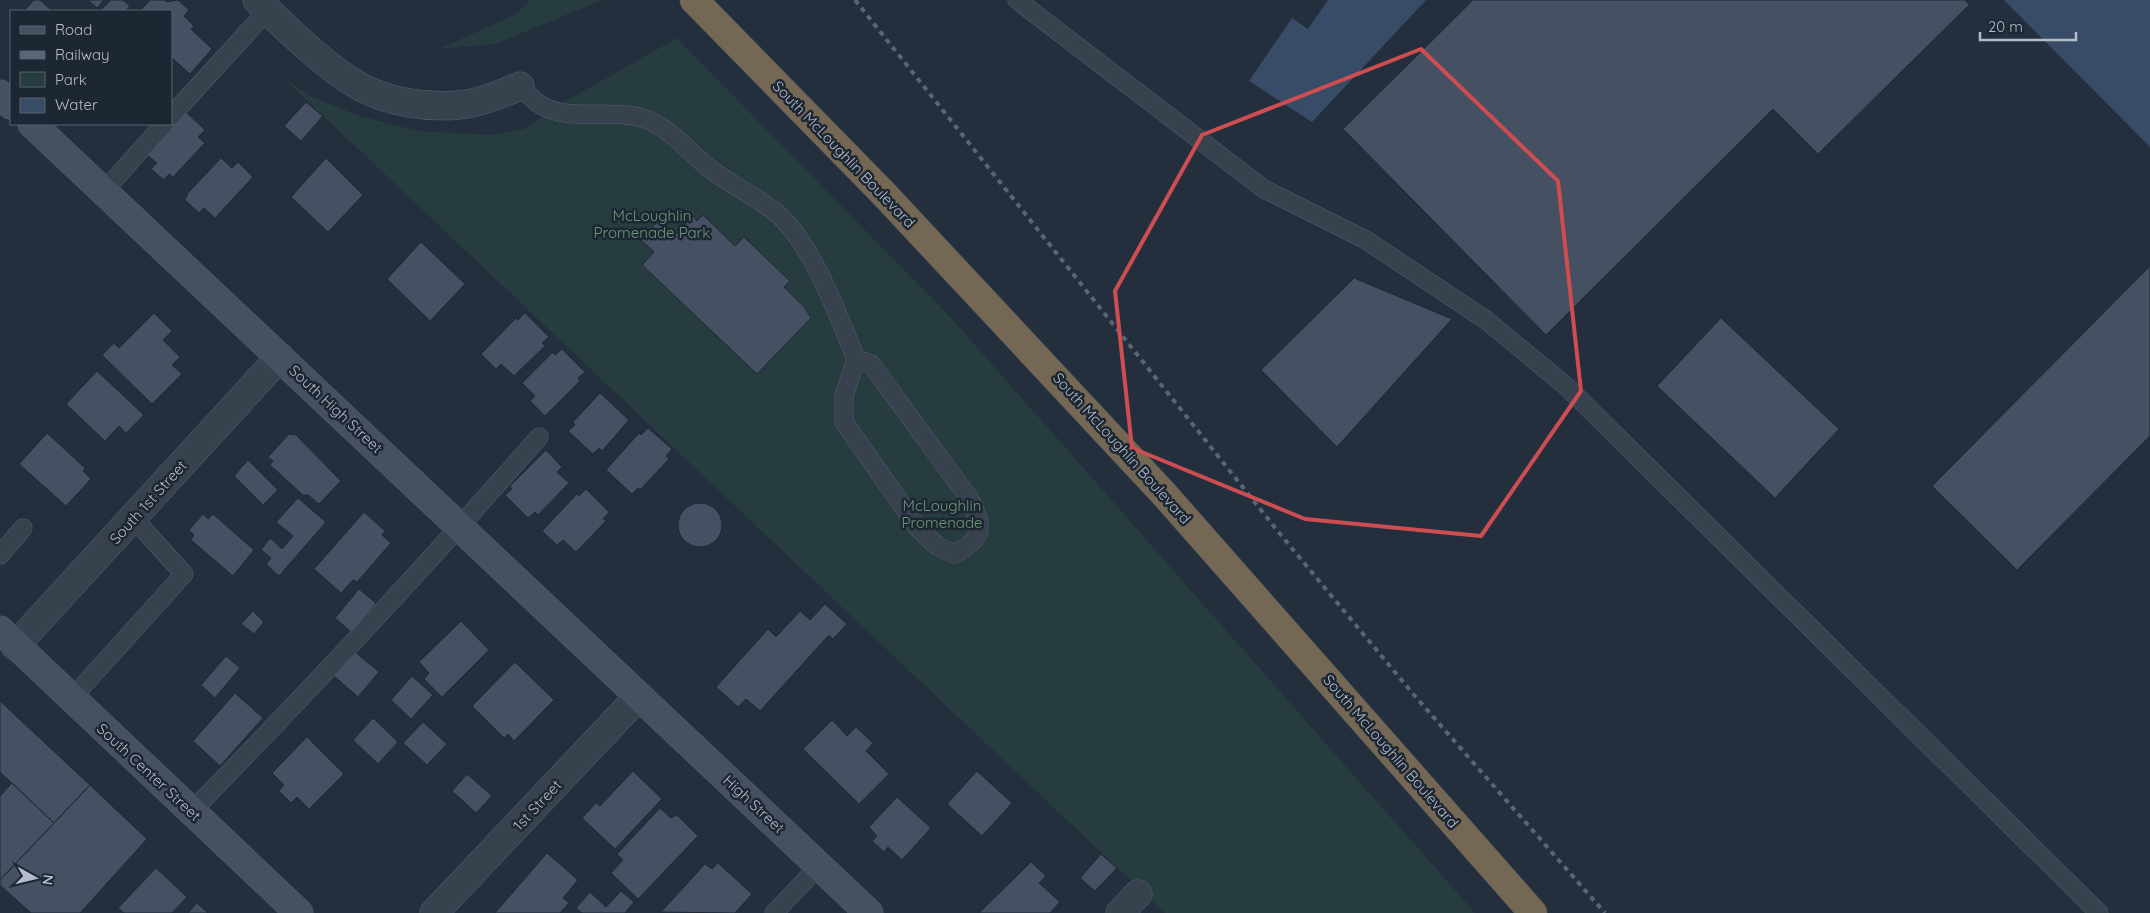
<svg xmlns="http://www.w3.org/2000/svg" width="2150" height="913" viewBox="0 0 2150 913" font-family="Quicksand,sans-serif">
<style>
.green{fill:#263c3f}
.water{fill:#394c67}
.building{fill:#455162;stroke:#1f2835}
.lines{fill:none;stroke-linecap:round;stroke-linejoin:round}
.lane-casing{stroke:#565f6c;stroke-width:19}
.street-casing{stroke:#565f6c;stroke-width:29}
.secondary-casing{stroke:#565f6c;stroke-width:29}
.highway-casing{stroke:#434c59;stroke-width:29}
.lane{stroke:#38414e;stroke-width:18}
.street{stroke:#38414e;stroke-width:28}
.secondary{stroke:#465061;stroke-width:28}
.highway{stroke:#746855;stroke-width:28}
.rail{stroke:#5a6575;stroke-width:4;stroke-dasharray:5 5;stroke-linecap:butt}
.marked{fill:none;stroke:#ce4d50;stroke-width:4;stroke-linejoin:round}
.labels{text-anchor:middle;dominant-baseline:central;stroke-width:5;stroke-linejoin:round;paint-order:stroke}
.street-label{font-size:15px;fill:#b4bcc9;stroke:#1d2633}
.park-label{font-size:15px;fill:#6b9a76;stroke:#1d2633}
</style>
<rect width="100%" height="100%" fill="#242f3e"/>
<path class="green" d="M530 0H603L495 44 439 49 516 14Z
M677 38 953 320 1475 913H1165L279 74 310 96 360 116 418 131 492 135 524 129 564 102Z"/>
<path class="water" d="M1328 0H1426L1312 122 1249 81 1292 18 1308 29Z
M2004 0H2150V147Z"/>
<path class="building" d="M34 0H40L52 11H24Z
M88 0H104L97 8Z
M111 0H123L130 6 125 11H100Z
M150 0H164L167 2 178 0 189 10 184 16 194 26 191 29 212 49 190 74 171 57V11H140Z
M1473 0H1965L1969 5 1818 154 1773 109 1546 335 1343 129Z
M306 102 323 116 301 141 284 126Z
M185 111 205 130 198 137 205 143 173 177 169 174 164 180 151 169 157 163 146 154Z
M221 158 232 168 238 162 253 177 215 218 204 208 199 213 185 200 188 193Z
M326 158 363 195 328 232 291 197Z
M703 215 735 246 744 237 790 281 784 287 805 308 811 318 757 374 642 265 654 252 641 240 659 220 675 235 693 216 697 221Z
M421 242 465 284 430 321 387 279Z
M2150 266V436L2017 570 1932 486Z
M1354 278 1452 319 1337 447 1261 370Z
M154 313 172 331 163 340 180 357 172 365 182 374 152 404 102 355 114 343 119 348Z
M525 313 549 337 542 343 545 346 514 376 501 364 496 369 481 354 516 318 518 320Z
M1721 318 1839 429 1775 498 1657 386Z
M562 349 585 372 578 378 580 381 545 416 530 401 535 396 522 383 553 352 555 355Z
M97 371 144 415 126 433 119 426 105 441 66 404Z
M600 393 629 420 602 451 599 448 593 454 568 431 575 425 573 422Z
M648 428 672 449 666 456 669 459 640 490 638 488 632 494 606 470 639 433 641 435Z
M47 433 85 468 83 471 91 479 66 506 19 464Z
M289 434 296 435 341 481 319 504 308 495H303L270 465 273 461 268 457Z
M546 450 562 467 557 472 569 483 538 515 535 512 528 518 505 495 512 489 510 486Z
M248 460 278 490 263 505 234 476Z
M586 489 609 512 603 519 606 521 576 552 563 540 557 545 542 531 577 494 579 496Z
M298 498 326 522 279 576 266 564 271 558 261 550 270 538 282 549 293 536 276 522Z
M678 525a22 22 0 1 1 44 0a22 22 0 1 1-44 0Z
M364 512 385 531 382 535 391 543 357 582 353 580 341 593 314 569Z
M203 514 208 519 213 514 254 550 233 576 191 540 194 535 189 530Z
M359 589 376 603 352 633 335 618Z
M825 604 847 624 833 639 829 635 760 711 746 699 738 707 716 687 768 629 776 637 800 611 810 620Z
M253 611 264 622 254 634 241 624Z
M461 621 489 650 442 697 424 679 429 673 419 662Z
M355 652 379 672 358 697 334 676Z
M226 656 240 668 215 698 201 685Z
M515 662 554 700 514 741 508 734 504 738 472 706Z
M412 676 433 695 411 719 391 700Z
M235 693 263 718 220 766 193 741Z
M0 701 90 785 54 823 0 772Z
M373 718 398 742 378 764 353 740Z
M832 720 847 736 856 727 873 743 866 751 889 774 859 804 803 749Z
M423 722 447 744 427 765 403 743Z
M307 737 344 774 309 809 297 797 291 803 279 791 284 785 272 773Z
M633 771 662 799 615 849 582 818 596 803 600 806Z
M977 771 1012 803 982 836 947 804Z
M467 774 492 796 476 813 452 791Z
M12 783 54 823 0 880V796Z
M90 785 147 839 80 913H31L0 885V880Z
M897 797 931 828 902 860 888 847 884 852 872 841 877 836 869 827Z
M660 808 671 818 677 815 698 836 638 899 611 873 623 860 617 854Z
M547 853 578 880 563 898 569 903 560 913H495Z
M1101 854 1117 868 1095 891 1080 878Z
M1031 862 1046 876 1039 883 1060 902 1050 913H979Z
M718 863 752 894 735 913 661 912 705 864 712 869Z
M156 868 187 897 172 913H124L118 908Z
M621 891 634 902 625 913H582L576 908 590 892 606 907Z
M197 903 208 913H188Z"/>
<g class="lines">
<defs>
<path id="lane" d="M1017 0 1264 189 1366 240 1486 320 1566 386 2099 913
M520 86C525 91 531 98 536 102 568 125 613 106 648 120 674 131 691 155 713 171 732 185 755 196 774 211 811 240 838 315 856 359L844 396V422L918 528 937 546 954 554C985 539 984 526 969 498L871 364 856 359
M171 116 268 10
M104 191 164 124
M0 555 23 528
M71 699 184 574 133 518
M191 812C310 690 427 565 539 437
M774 913 819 866"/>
<path id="street" d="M257 0C287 29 323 65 359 86 387 102 427 108 459 105 480 103 501 94 520 86
M15 646 280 357
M434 913 639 696
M1120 913 1138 894"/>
<path id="secondary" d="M0 94 11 105
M32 124 869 913
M0 630 299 913"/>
<path id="highway" d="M694 0 883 193 1164 494 1533 913"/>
</defs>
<use href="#lane" class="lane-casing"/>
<use href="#street" class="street-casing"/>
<use href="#secondary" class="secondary-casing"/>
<use href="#highway" class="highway-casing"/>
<use href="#lane" class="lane"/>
<use href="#street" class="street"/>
<use href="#secondary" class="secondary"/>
<use href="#highway" class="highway"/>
<path class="rail" d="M855 0 1280 534 1414 695 1605 913"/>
</g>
<path class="marked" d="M1421 49 1558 181 1581 391 1481 536 1305 519 1132 448 1115 291 1202 135Z"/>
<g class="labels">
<g class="street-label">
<text transform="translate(844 154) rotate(46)">South McLoughlin Boulevard</text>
<text transform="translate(336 409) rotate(43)">South High Street</text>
<text transform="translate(1122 448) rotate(48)">South McLoughlin Boulevard</text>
<text transform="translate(148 502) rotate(-48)">South 1st Street</text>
<text transform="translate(1391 751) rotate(49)">South McLoughlin Boulevard</text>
<text transform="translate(149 772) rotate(43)">South Center Street</text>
<text transform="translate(754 804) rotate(43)">High Street</text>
<text transform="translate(537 805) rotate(-47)">1st Street</text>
</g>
<g class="park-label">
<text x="652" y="215">McLoughlin<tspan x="652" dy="17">Promenade Park</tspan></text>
<text x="942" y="505">McLoughlin<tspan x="942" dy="17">Promenade</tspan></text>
</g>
</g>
<rect x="10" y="10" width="162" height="115" fill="#1d2633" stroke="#59626f"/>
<rect x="20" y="26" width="25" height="8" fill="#465061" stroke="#59626f"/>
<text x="55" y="35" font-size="15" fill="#b4bcc9">Road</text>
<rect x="20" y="51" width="25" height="8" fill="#5a6575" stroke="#59626f"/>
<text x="55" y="60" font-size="15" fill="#b4bcc9">Railway</text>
<rect x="20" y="72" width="25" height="15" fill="#263c3f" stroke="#59626f"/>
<text x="55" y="85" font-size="15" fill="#b4bcc9">Park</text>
<rect x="20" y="98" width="25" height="15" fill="#394c67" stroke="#59626f"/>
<text x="55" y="110" font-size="15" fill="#b4bcc9">Water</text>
<g transform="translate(35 878) rotate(98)" stroke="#1d2633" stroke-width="4" paint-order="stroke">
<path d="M0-4L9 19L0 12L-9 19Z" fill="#b4bcc9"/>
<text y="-8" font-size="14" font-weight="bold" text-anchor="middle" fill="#b4bcc9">N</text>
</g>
<path d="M1980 32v8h96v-8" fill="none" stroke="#b4bcc9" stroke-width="2.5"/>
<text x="1988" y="32" font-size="15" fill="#b4bcc9" stroke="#1d2633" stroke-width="4" paint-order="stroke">20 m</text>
</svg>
